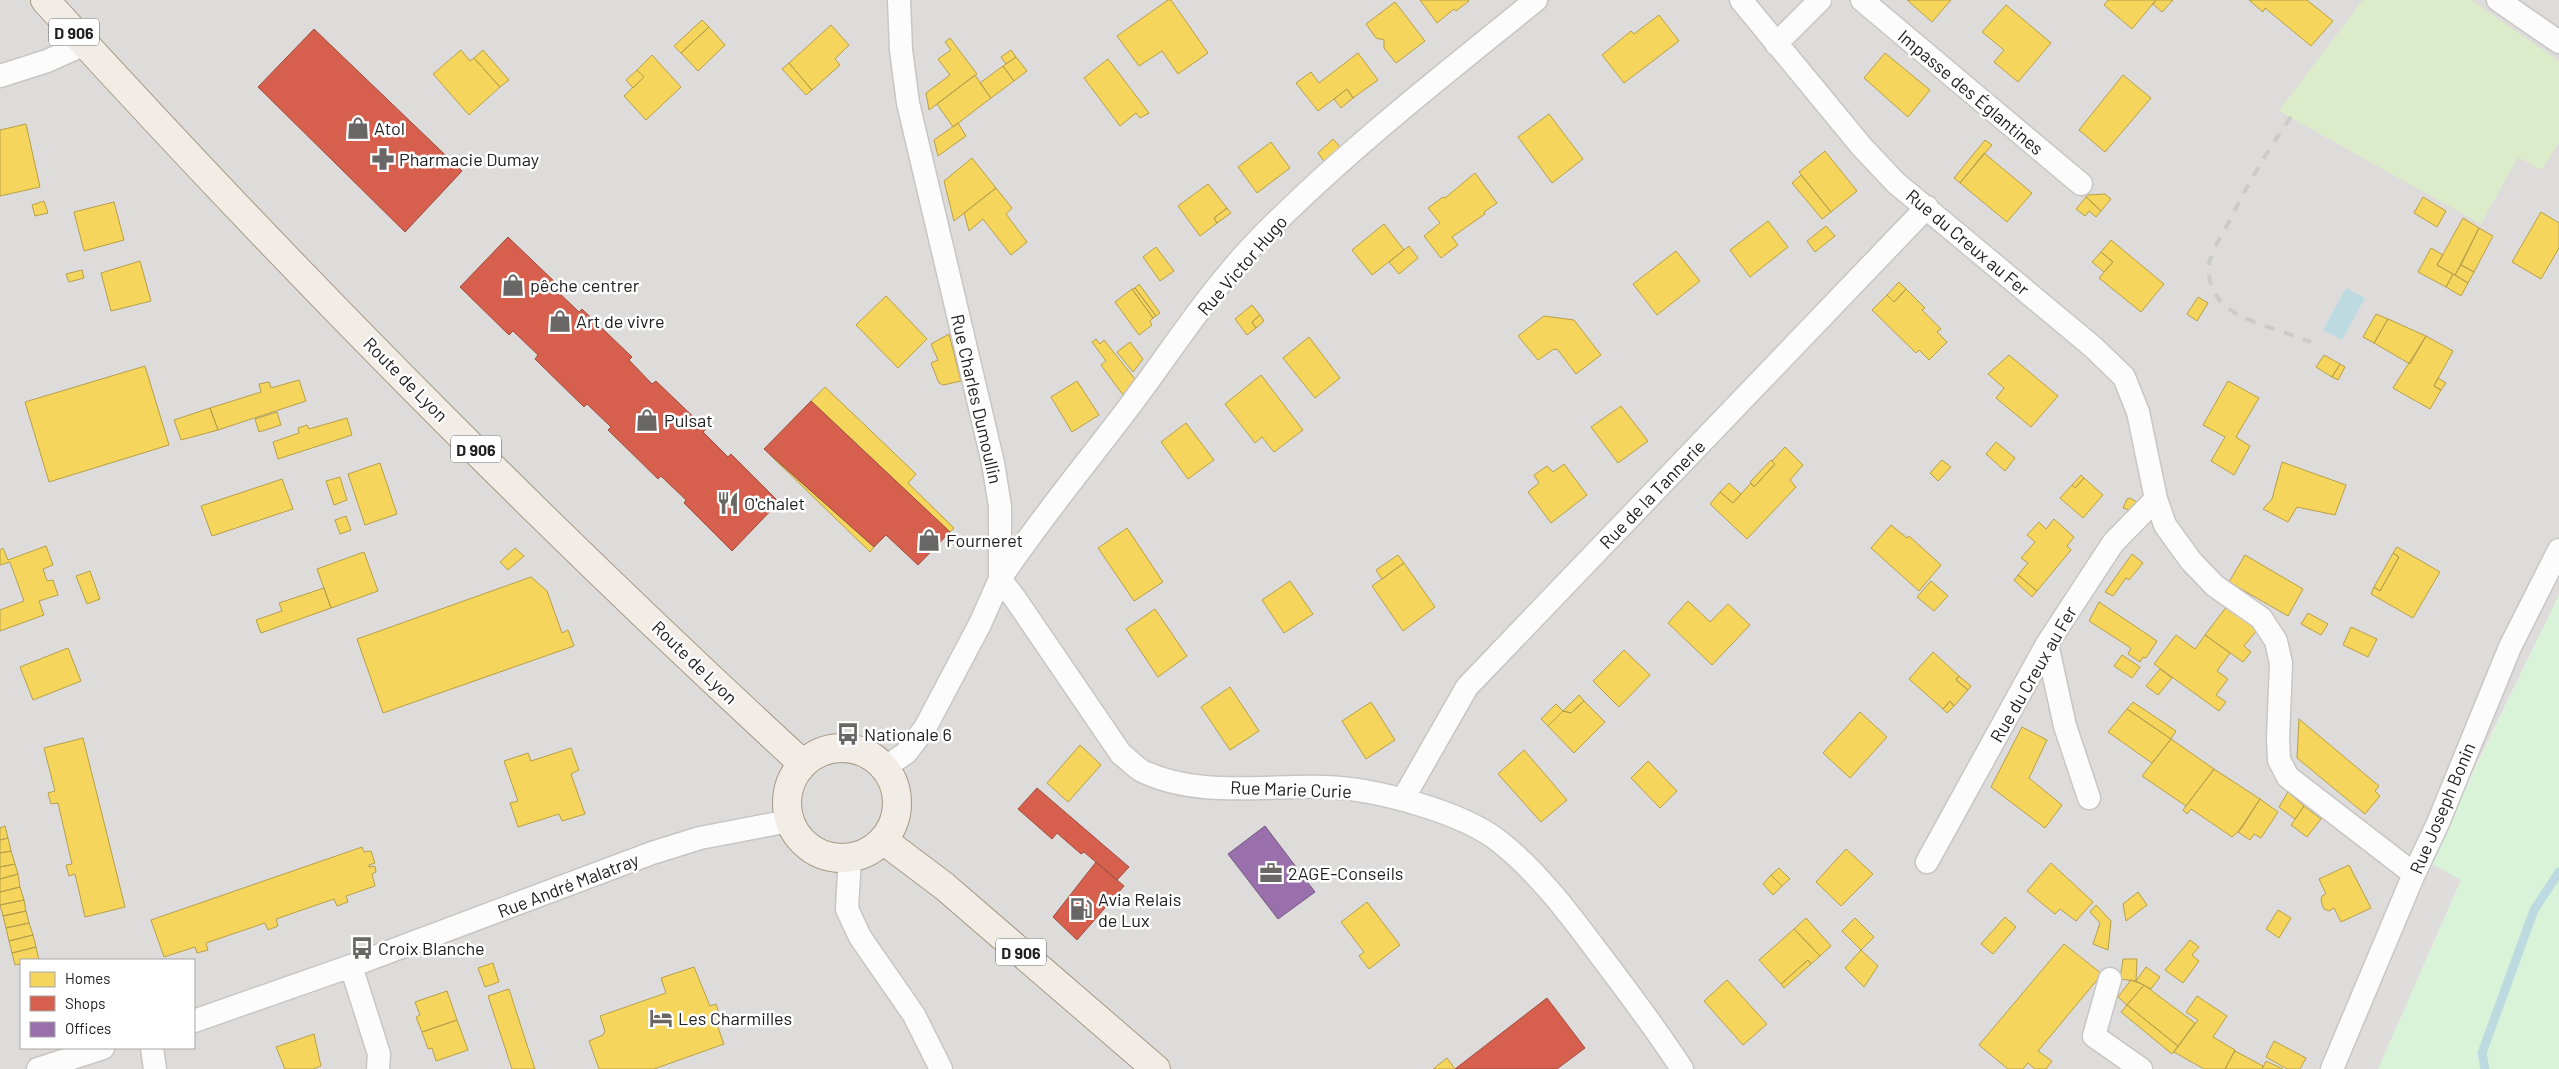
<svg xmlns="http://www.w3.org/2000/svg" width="2559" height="1069" viewBox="0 0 2559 1069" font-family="Barlow,sans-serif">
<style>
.residential{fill:#dedcda;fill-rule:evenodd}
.grass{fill:#dcebc9}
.park{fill:#d8f3d7}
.parking{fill:#dfdddc}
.water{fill:#bddae1}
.homes{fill:#f6d55c;stroke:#b69f4a}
.shops{fill:#d6604d;stroke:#9f4d40}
.offices{fill:#9970ab;stroke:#755881}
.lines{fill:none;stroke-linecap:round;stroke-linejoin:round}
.stream{stroke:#bddae1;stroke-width:9}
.minor-casing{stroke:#c7c6c5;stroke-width:25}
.primary-casing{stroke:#a59a85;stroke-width:30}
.minor{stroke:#fdfcfc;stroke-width:22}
.primary{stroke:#f2ece6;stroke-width:28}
.rail{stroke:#cbcbca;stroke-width:4;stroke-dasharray:10 10;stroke-linecap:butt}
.labels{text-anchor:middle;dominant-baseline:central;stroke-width:5;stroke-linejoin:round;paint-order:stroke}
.shield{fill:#fff;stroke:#636363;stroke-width:1}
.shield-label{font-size:16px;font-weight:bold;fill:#202020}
.street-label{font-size:18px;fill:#202020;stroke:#fff}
.poi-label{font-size:18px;fill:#202020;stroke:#fff;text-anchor:start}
</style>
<rect width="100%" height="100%" fill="#efece9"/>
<path class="residential" d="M0 0H2559V595L2418 884 2345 1069H0ZM21 960H194V1048H21Z"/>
<path class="grass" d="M2363 0H2471L2559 61V143L2541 170 2518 157 2481 224 2279 111Z"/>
<path class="park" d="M2559 595V1069H2378L2461 881 2430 863Z"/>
<path class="parking" d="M2430 863 2461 880 2378 1069H2345L2418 884Z"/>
<path class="water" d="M2346 288 2365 298 2342 340 2323 330Z"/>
<path class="homes" d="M1168 0H1171L1208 53 1178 74 1162 51 1139 66 1117 36Z
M1420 0H1468L1469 1 1456 11 1454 9 1437 23Z
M1907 0H1951L1932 22Z
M2108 0H2156L2132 29 2104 5Z
M2156 0H2173L2162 12 2153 4Z
M2249 0H2307L2333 21 2311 46 2265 8 2263 12Z
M1395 2 1425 41 1396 63 1384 48V40L1376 38 1366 24Z
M2006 5 2051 43 2018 82 1994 62 2004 50 1982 32Z
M1659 15 1679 41 1624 83 1602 55 1631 31 1634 34Z
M702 20 709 27 681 53 674 46Z
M831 25 849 45 835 59 840 65 812 90 789 63Z
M709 27 725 45 698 71 681 53Z
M950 38 977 74 929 110 926 93 950 75 938 59 951 50 945 42Z
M461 50 470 61 474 58 500 87 469 115 433 74Z
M483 50 509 80 500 87 474 58Z
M1011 50 1016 57 1006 64 1001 57Z
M1358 53 1378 80 1353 98 1347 89 1318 111 1296 83 1311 72 1319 83Z
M1885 53 1930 90 1908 117 1864 78Z
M652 55 681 87 646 120 624 96 644 77 637 70Z
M1016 57 1027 71 1014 81 1003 66Z
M1108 59 1149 113 1140 118 1136 113 1120 126 1084 78Z
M789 63 812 90 806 95 782 69Z
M1003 66 1014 81 991 98 980 83Z
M637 70 644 77 633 88 626 80Z
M975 75 991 98 953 127 937 104Z
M2123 75 2151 98 2105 152 2079 130Z
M1347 89 1353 98 1341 108 1334 99Z
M1549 114 1583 159 1552 183 1518 137Z
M958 123 966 136 938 156 934 140Z
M26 124 40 187 0 196V130Z
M1333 139 1342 149 1326 164 1318 153Z
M1985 140 1992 145 1960 183 1954 178Z
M1271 142 1290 168 1257 193 1238 167Z
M1825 151 1857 191 1831 212 1799 172Z
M1984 153 2032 193 2007 222 1960 183Z
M972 158 996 188 954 221 944 181Z
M1475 173 1497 203 1484 212 1485 214 1452 237 1458 245 1441 258 1424 236 1440 223 1428 208 1443 197 1445 198Z
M1801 175 1831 212 1822 219 1792 183Z
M1208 184 1227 208 1214 218 1217 223 1200 236 1178 206Z
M996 188 1012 208 1006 214 1027 242 1011 255 983 219 969 231 964 213Z
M2105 194 2111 199 2101 211 2086 197 2088 195Z
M2086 197 2101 211 2096 217 2089 211 2085 216 2076 209Z
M2423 197 2446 211 2437 227 2414 213Z
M44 201 48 213 35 216 32 205Z
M114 202 124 240 84 251 74 212Z
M1227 208 1231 213 1217 223 1214 218Z
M2541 212 2559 223V248L2541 279 2512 262Z
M2463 218 2479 228 2455 275 2437 265Z
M1768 221 1788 247 1750 277 1730 250Z
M1384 224 1404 250 1372 275 1352 250Z
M1826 226 1835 236 1815 252 1807 241Z
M2479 228 2493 236 2474 272 2461 265Z
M2111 240 2164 284 2141 312 2099 278 2113 262 2101 252Z
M1409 246 1418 258 1399 274 1389 262Z
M1156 247 1174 271 1160 281 1143 257Z
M2431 248 2443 255 2437 265 2453 274 2446 287 2418 272Z
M1676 251 1700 281 1657 315 1633 284Z
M2101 252 2113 262 2104 272 2092 262Z
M140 261 151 301 111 311 101 273Z
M2461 265 2474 272 2468 283 2455 275Z
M82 270 84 278 69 282 66 274Z
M2453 274 2468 283 2461 296 2446 287Z
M1899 282 1906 289 1894 302 1887 295Z
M1139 284 1160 313 1156 316 1135 288Z
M1135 288 1156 316 1153 318 1132 289Z
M1132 289 1153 318 1150 321 1152 325 1139 335 1115 302Z
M1906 289 1925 308 1922 310 1941 329 1937 332 1947 342 1929 360 1919 350 1916 353 1872 310 1887 295 1894 302Z
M886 296 927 339 898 368 856 325Z
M2198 297 2208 303 2197 321 2187 314Z
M1252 305 1260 315 1252 322 1256 328 1247 335 1235 319Z
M2376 314 2388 319 2374 343 2363 337Z
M1260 315 1264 321 1256 328 1252 322Z
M1544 316 1574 320 1601 355 1576 374 1558 350 1554 349 1538 360 1518 336Z
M2388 319 2426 336 2410 364 2374 343Z
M949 334 961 381 943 385 939 383 931 363 938 360 931 344Z
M2426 336 2453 351 2434 386 2441 390 2430 409 2393 388Z
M1309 337 1340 378 1315 398 1283 358Z
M1096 339 1100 344 1104 340 1135 379 1123 395 1101 365 1106 361 1092 342Z
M1130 342 1143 359 1133 372 1117 352Z
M2009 355 2058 396 2031 427 1996 398 2004 388 1988 374Z
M2324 355 2340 364 2332 377 2316 367Z
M2340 364 2345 367 2338 380 2332 377Z
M145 366 169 445 49 482 25 402Z
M1261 375 1303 430 1274 452 1262 437 1255 443 1225 404Z
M2438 378 2446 383 2441 390 2434 386Z
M299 380 306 401 218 430 210 408 261 392 259 384 269 382 271 388Z
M1077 381 1099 415 1072 432 1051 397Z
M2228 381 2259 398 2236 437 2250 446 2234 475 2211 461 2225 437 2203 425Z
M825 387 916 474 908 483 954 528 950 532 811 401Z
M1621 406 1648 441 1618 463 1591 427Z
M210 408 218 430 181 440 174 420Z
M277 412 281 425 259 432 255 419Z
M347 418 352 435 278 459 273 442 299 433 298 428 307 425 309 429Z
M1186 423 1214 460 1188 479 1161 442Z
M1996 442 2015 458 2005 471 1986 454Z
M1785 447 1803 465 1790 480 1796 487 1747 539 1710 504 1720 492 1733 503 1751 483 1754 487 1775 464 1772 461Z
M769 454 874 547 870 552 866 548Z
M1771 460 1775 464 1754 487 1750 482Z
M1942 460 1951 467 1938 481 1930 473Z
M2282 462 2346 485 2335 515 2297 507 2288 522 2263 509 2272 499Z
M380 463 397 514 365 525 348 474Z
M1564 464 1587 495 1551 523 1528 492 1539 483 1534 475 1547 466 1553 472Z
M2081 475 2084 478 2075 488 2072 485Z
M340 477 347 500 334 505 326 481Z
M2084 478 2103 495 2083 518 2060 498 2072 485 2075 488Z
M282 479 293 509 212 536 201 506Z
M1729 483 1741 494 1733 503 1720 492Z
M2130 498 2137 502 2133 511 2123 508 2127 499Z
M346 516 351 530 340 534 335 520Z
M2054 519 2074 537 2067 546 2071 550 2037 591 2018 575 2028 563 2021 558 2035 542 2027 535 2039 522 2046 529Z
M1891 525 1907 538 1909 536 1941 565 1919 591 1871 548Z
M1127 528 1163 582 1134 601 1098 548Z
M46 546 53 565 43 569 47 581 53 580 58 595 39 601 44 615 0 631V610L24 601 10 562 0 565V550L3 548 8 560Z
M2397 547 2440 572 2413 618 2371 594 2374 587 2380 591 2399 557 2393 553Z
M515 548 524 556 508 570 500 562Z
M364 552 378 591 331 608 317 569Z
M2393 553 2399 557 2380 591 2374 587Z
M2132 554 2143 563 2129 580 2126 578 2113 596 2105 592Z
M1398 555 1404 563 1382 579 1376 570Z
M2245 555 2303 589 2288 616 2229 582Z
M1404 563 1435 607 1403 631 1372 586Z
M90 571 100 599 87 604 76 576Z
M2018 575 2037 591 2032 597 2014 580Z
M531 577 547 591 562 633 568 630 574 646 383 713 357 639Z
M1290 581 1313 614 1284 633 1262 600Z
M1931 581 1948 596 1934 611 1917 597Z
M324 588 331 608 261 633 256 620 282 611 279 603Z
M1688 601 1710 622 1728 604 1750 625 1712 665 1668 623Z
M2099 602 2157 641 2146 658 2143 657 2140 662 2128 654 2131 648 2089 621Z
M2227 606 2258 629 2244 646 2251 652 2243 662 2205 635Z
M1155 609 1187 656 1158 677 1126 629Z
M2308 613 2328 624 2321 635 2301 624Z
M2351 627 2377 639 2368 657 2343 645Z
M2176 635 2195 649 2205 635 2230 653 2217 671 2228 679 2216 695 2226 702 2219 711 2154 664Z
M68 648 81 681 33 700 20 667Z
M1624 650 1650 675 1619 707 1593 681Z
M1933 652 1959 676 1956 680 1968 690 1954 706 1950 701 1943 709 1909 679Z
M2122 655 2140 667 2132 678 2114 666Z
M2160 669 2172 678 2158 695 2146 686Z
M1959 676 1971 686 1968 690 1956 680Z
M1230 687 1259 731 1230 750 1201 707Z
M1579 695 1584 701 1571 713 1563 711Z
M1584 701 1605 722 1574 753 1548 726 1563 711 1571 713Z
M1950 701 1954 706 1947 713 1943 709Z
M1371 702 1395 740 1366 759 1342 721Z
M2133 702 2176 731 2171 739 2127 709Z
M1556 704 1563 711 1548 726 1541 719Z
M2127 709 2171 739 2152 763 2108 732Z
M1860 712 1887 737 1850 778 1823 753Z
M2299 719 2379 786 2375 791 2380 796 2365 814 2297 758Z
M2022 727 2047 740 2029 778 2062 805 2045 828 1991 787Z
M83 738 125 907 85 917 75 874 69 876 66 865 72 864 58 803 51 804 48 793 55 791 44 748Z
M2171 739 2214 769 2186 806 2142 776Z
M1080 745 1101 765 1068 802 1047 783Z
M571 748 579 770 571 774 585 814 562 821 559 814 518 827 510 803 518 801 504 761 528 753 531 761Z
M1524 750 1567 800 1541 822 1498 774Z
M1648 761 1677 791 1660 808 1631 778Z
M2214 769 2260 799 2241 829 2232 837 2191 809 2187 814 2183 810Z
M2288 792 2304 806 2295 819 2279 807Z
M2260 799 2278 812 2261 838 2254 834 2250 840 2238 832Z
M2304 806 2321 819 2307 837 2291 825Z
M5 826 8 838 0 840V828Z
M8 838 11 851 0 853V840Z
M362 847 364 852 371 851 375 863 369 865V867L375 866 376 872 372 874 375 886 346 896 348 902 337 906 334 899 276 919 278 926 268 930 265 923 206 943 208 950 197 953 195 947 164 957 151 920Z
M1846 849 1873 874 1841 906 1816 882Z
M11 851 15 864 0 867V853Z
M2051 863 2093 902 2076 921 2060 909 2055 914 2027 891Z
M15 864 18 874 0 879V867Z
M2349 865 2371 908 2341 922 2334 908 2329 911 2324 909 2321 901 2322 896 2326 894 2319 879Z
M1779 868 1790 879 1782 886 1771 875Z
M18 874 20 887 0 892V879Z
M1771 875 1782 886 1773 895 1763 884Z
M20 887 24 900 0 905V892Z
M2138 892 2147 905 2126 921 2123 904Z
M24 900 26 911 3 916 0 905Z
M1367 902 1400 945 1369 969 1359 956 1364 952 1341 922Z
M2096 905 2111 921 2108 950 2093 944 2100 923 2090 912Z
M2278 910 2291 918 2279 938 2266 929Z
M26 911 29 923 6 928 3 916Z
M2005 917 2016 927 1993 954 1981 944Z
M1806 918 1831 946 1820 956 1794 929Z
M1855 918 1874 937 1861 950 1842 931Z
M29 923 33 935 9 941 6 928Z
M1794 929 1820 956 1811 964 1808 960 1781 984 1759 960Z
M33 935 36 947 12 953 9 941Z
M2190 940 2199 947 2192 955 2199 961 2183 983 2165 970Z
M2064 944 2102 974 2038 1051 2052 1061 2046 1069H2035L2028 1063 2023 1069H2008L1979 1045Z
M36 947 39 960H21V964L15 965 12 953Z
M1861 950 1878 966 1864 987 1845 968Z
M2123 959H2137L2136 981 2120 979Z
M1808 960 1811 964 1784 988 1781 984Z
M493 963 499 982 485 987 478 968Z
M694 967 710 1006 716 1004 721 1019 716 1022 724 1044 654 1069H599L589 1041 603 1035 605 1031 600 1016 666 993 661 978Z
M2146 967 2160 977 2151 989 2136 981Z
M1727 980 1767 1024 1743 1045 1704 1001Z
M2131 980 2144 985 2127 1005 2118 997Z
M2144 985 2195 1023 2178 1046 2127 1005Z
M509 989 527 1045 535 1069H512L488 996Z
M447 991 457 1020 422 1032 416 1017 420 1015 415 1002Z
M2197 996 2227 1016 2213 1037 2235 1050 2225 1069H2204L2174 1052 2198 1020 2186 1012Z
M2127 1005 2178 1046 2172 1054 2121 1012Z
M457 1020 468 1050 436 1061 432 1048 428 1049 422 1032Z
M314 1034 321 1066 313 1069H285L276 1047Z
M2274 1041 2306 1058 2300 1069H2287L2266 1057Z
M2235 1051 2263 1066 2262 1069H2225Z
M1447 1058 1455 1069H1433Z
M2266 1061 2283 1069H2262Z"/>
<path class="shops" d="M314 29 462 171 405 232 258 87Z
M508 237 558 285 555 289 579 312 582 309 632 357 629 360 652 384 656 381 706 429 703 432 728 457 731 454 779 502 732 551 684 503 686 500 661 476 658 479 608 430 611 427 587 404 584 407 535 359 538 355 513 331 509 335 460 287Z
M811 401 950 532 918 565 886 535 874 547 764 449Z
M1037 788 1129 867 1117 880 1084 852 1081 854 1057 833 1052 839 1018 809Z
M1096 862 1124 886 1077 940 1053 917Z
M1547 998 1585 1048 1557 1069H1455Z"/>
<path class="offices" d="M1265 826 1315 892 1278 919 1228 854Z"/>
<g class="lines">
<path class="stream" d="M2485 1069 2482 1053 2534 910 2559 872"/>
<defs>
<path id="minor" d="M1741 0 1862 147 1896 183 2093 347 2124 377 2138 412 2156 499 2165 525 2191 561 2215 586 2261 618 2276 641 2281 663 2278 739 2279 760 2288 777 2414 874
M1862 0 2081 184
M2498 0 2559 42
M1776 44 1820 0
M0 76 47 61 85 44
M1000 579 1014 597 1121 754C1128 759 1135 767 1142 771 1197 798 1266 785 1325 787 1373 788 1463 812 1500 842 1539 873 1571 916 1600 955 1628 992 1657 1030 1682 1069
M1000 579C1040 519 1086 464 1129 407 1172 350 1211 288 1261 237 1346 151 1442 76 1536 0
M2047 644 2065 726 2089 798
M884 768 906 753 925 728 980 624 1000 579V506L993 463 908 103 901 50 899 0
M1403 799 1467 687 1927 207
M850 857 847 909 860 937 914 1015 941 1069
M1927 862 2047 644 2113 543 2156 499
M351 966 379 1054 378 1069
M2110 979 2094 1036 2141 1069
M194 1021 351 966 652 853 700 838 789 821
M152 1048 155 1069
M38 1069 103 1048
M2332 1069 2414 874 2438 823 2510 647 2559 550"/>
<path id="primary" d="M45 0C286 265 539 521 803 764
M787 803a55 55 0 1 1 110 0a55 55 0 1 1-110 0Z
M883 840 944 886 1156 1069"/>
</defs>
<use href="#minor" class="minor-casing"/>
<use href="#primary" class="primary-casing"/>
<use href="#minor" class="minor"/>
<use href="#primary" class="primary"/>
<path class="rail" d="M2291 117C2267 151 2247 185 2229 222 2222 234 2213 249 2209 263 2206 275 2213 293 2221 302 2240 322 2285 331 2311 342"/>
</g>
<defs>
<symbol id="shop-bare" viewBox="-9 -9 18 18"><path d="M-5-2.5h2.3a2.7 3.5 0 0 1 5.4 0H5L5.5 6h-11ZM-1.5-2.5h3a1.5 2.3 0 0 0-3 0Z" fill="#686766" stroke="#fff" stroke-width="2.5" paint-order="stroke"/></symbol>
<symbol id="pharmacy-bare" viewBox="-9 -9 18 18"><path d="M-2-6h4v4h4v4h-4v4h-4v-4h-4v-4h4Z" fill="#686766" stroke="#fff" stroke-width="2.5" paint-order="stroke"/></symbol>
<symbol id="restaurant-bare" viewBox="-9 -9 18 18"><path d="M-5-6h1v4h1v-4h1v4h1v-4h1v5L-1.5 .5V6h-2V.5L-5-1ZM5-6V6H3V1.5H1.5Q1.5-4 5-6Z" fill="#686766" stroke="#fff" stroke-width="2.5" paint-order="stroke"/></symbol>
<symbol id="bus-bare" viewBox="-9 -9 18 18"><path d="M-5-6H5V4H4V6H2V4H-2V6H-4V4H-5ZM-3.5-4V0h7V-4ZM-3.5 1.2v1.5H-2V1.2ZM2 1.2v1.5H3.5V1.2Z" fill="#686766" stroke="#fff" stroke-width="2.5" paint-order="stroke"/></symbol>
<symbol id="office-bare" viewBox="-9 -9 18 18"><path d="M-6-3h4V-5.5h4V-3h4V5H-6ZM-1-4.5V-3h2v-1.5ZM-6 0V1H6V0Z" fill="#686766" stroke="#fff" stroke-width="2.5" paint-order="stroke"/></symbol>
<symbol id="fuel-bare" viewBox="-9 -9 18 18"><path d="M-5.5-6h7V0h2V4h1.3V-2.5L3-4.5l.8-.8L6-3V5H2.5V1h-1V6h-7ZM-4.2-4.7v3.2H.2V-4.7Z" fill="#686766" stroke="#fff" stroke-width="2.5" paint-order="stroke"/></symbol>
<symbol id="hotel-bare" viewBox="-9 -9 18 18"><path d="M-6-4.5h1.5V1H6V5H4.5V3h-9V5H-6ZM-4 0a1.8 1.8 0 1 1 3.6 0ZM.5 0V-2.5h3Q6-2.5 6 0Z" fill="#686766" stroke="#fff" stroke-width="2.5" paint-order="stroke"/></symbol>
</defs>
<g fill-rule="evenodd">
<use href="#shop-bare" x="342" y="112" width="32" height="32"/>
<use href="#pharmacy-bare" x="367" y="143" width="32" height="32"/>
<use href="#shop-bare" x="497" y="269" width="32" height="32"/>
<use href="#shop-bare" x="544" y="305" width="32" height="32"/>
<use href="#shop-bare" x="631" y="404" width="32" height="32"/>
<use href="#restaurant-bare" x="712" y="487" width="32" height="32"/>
<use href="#shop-bare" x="913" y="524" width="32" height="32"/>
<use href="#bus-bare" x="832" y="718" width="32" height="32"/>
<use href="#office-bare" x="1255" y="857" width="32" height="32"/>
<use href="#fuel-bare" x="1065" y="893" width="32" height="32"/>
<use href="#bus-bare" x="346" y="932" width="32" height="32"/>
<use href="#hotel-bare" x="645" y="1002" width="32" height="32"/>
</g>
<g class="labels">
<g class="shield">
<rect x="49" y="18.5" width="50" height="27" rx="4"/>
<rect x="451" y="435.5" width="50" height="27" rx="4"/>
<rect x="996" y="938.5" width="50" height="27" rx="4"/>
</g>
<g class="shield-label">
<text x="74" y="32">D 906</text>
<text x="476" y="449">D 906</text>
<text x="1021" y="952">D 906</text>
</g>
<g class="street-label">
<text transform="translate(1971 92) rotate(40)">Impasse des Églantines</text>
<text transform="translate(1968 242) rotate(40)">Rue du Creux au Fer</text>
<text transform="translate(1242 265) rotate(-49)">Rue Victor Hugo</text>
<text transform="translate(406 379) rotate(45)">Route de Lyon</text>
<text transform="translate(977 399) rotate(77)">Rue Charles Dumoullin</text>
<text transform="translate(1652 494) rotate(-46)">Rue de la Tannerie</text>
<text transform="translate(695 662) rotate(44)">Route de Lyon</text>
<text transform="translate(2033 674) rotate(-60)">Rue du Creux au Fer</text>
<text transform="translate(1291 789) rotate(2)">Rue Marie Curie</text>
<text transform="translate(2442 808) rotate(-67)">Rue Joseph Bonin</text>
<text transform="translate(568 885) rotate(-21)">Rue André Malatray</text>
</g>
<g class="poi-label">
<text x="374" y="128">Atol</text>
<text x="399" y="159">Pharmacie Dumay</text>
<text x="530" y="285">pêche centrer</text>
<text x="576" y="321">Art de vivre</text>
<text x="664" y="420">Pulsat</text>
<text x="744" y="503">O'chalet</text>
<text x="946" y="540">Fourneret</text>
<text x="864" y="734">Nationale 6</text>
<text x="1288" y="873">2AGE-Conseils</text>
<text x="1098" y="899">Avia Relais<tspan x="1098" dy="21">de Lux</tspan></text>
<text x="378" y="948">Croix Blanche</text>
<text x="678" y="1018">Les Charmilles</text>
</g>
</g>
<rect x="20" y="959" width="175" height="90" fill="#ffffff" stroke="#a6a6a6"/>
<rect x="30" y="972" width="25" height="15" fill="#f6d55c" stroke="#a6a6a6"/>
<text x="65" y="984" font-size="15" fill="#202020">Homes</text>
<rect x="30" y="996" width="25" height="15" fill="#d6604d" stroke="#a6a6a6"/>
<text x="65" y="1009" font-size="15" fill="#202020">Shops</text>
<rect x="30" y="1022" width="25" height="15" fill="#9970ab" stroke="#a6a6a6"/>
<text x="65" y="1034" font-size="15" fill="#202020">Offices</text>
</svg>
